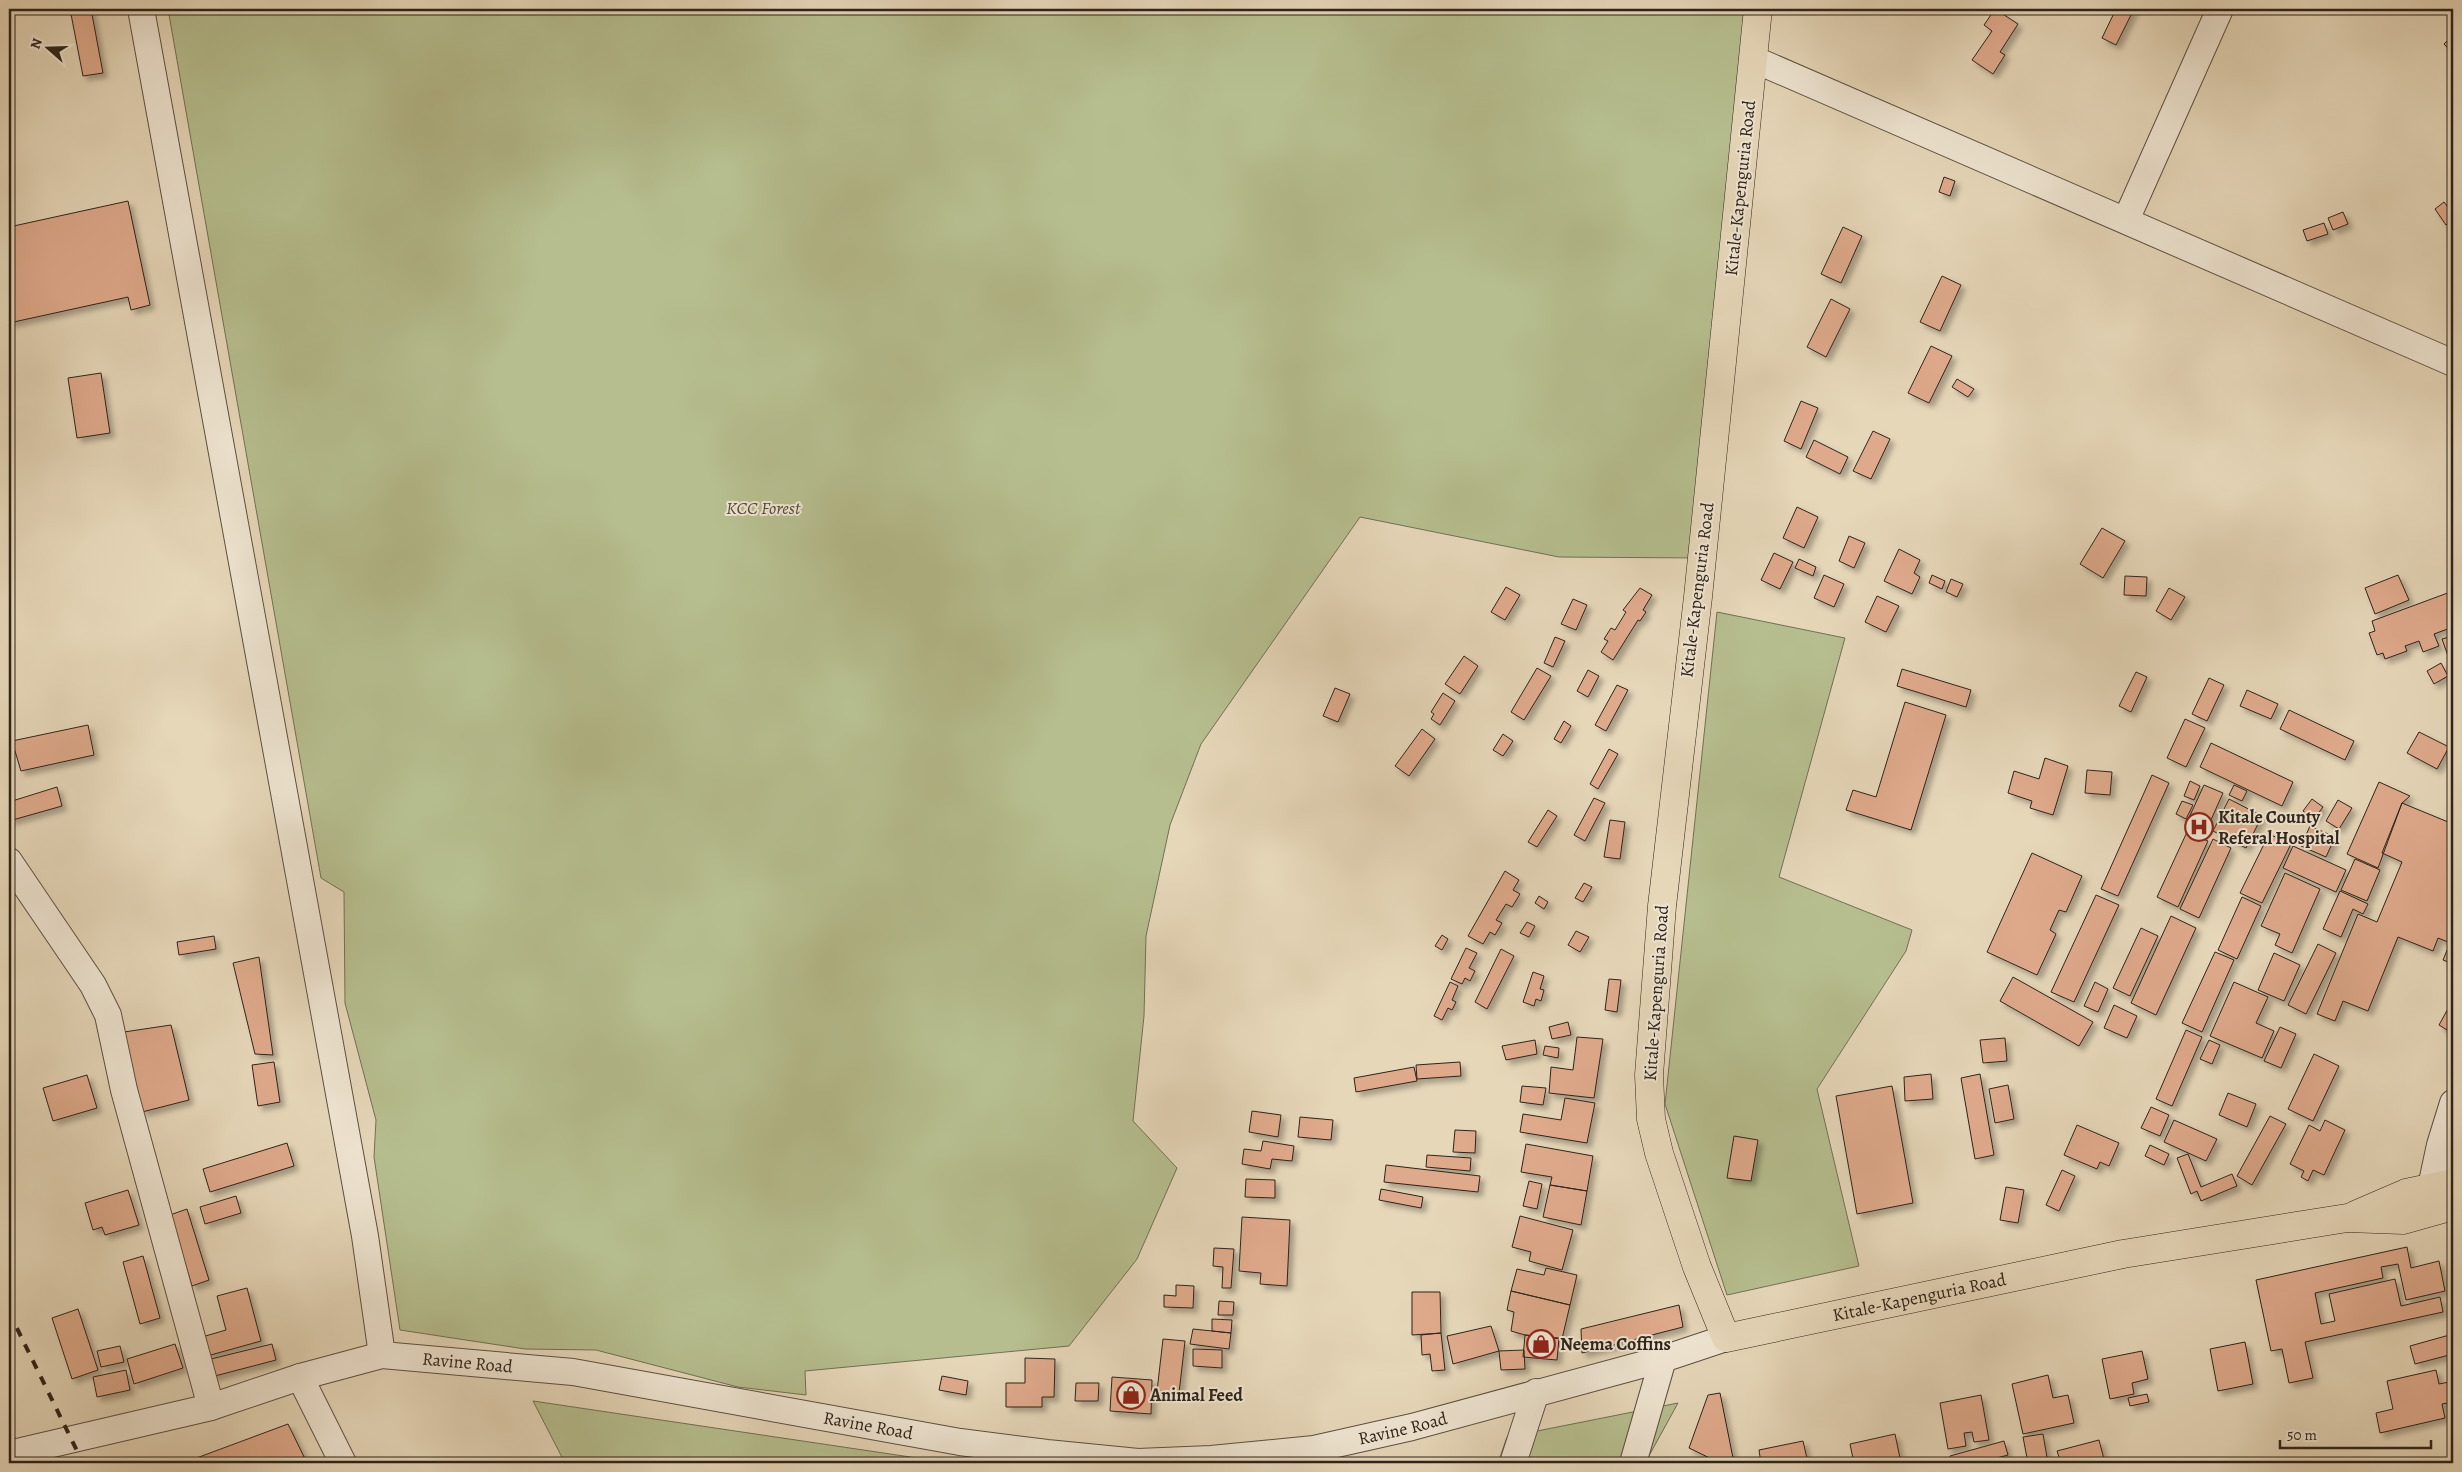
<svg xmlns="http://www.w3.org/2000/svg" width="2462" height="1472" viewBox="0 0 2462 1472" font-family="Alegreya,serif">
<style>
.green{fill:#b6be8f;stroke:#727055}
.building{fill:#dfaa8c;stroke:#2f231b;filter:url(#shadow)}
.lines{fill:none;stroke-linecap:round;stroke-linejoin:round}
.minor-casing{stroke:#5d5042;stroke-width:28}
.highway-casing{stroke:#2f231b;stroke-width:29}
.minor{stroke:#efe5d2;stroke-width:26}
.highway{stroke:#e6d7b9;stroke-width:28}
.rail{stroke:#2f231b;stroke-width:4;stroke-dasharray:9 9;stroke-linecap:butt}
.labels{text-anchor:middle;dominant-baseline:central;stroke-width:4;stroke-linejoin:round;paint-order:stroke}
.street-label{font-size:18px;fill:#2f231b;stroke:#efe5d2}
.park-label{font-size:18px;font-style:italic;fill:#514a38;stroke:#efe5d2}
.poi-label{font-size:18px;font-weight:bold;fill:#2f231b;stroke:#efe5d2;text-anchor:start}
</style>
<defs>
<filter id="shadow"><feDropShadow dx="4.5" dy="4.5" stdDeviation="2.5" flood-color="#0004"/></filter>
</defs>
<rect width="100%" height="100%" fill="#e6d7b9"/>
<filter id="stains"><feTurbulence type="fractalNoise" baseFrequency=".004" numOctaves="4"/><feColorMatrix values="0 0 0 0 .2 0 0 0 0 .09 0 0 0 0 .02 0 0 0 .5 -.17"/></filter>
<radialGradient id="worn" r=".72"><stop offset=".6" stop-color="#630" stop-opacity="0"/><stop offset="1" stop-color="#630" stop-opacity=".3"/></radialGradient>
<path class="green" d="M168 9H1755L1701 558 1559 557 1360 517 1201 744 1170 825 1146 936 1144 1016 1133 1121 1177 1168 1137 1259 1069 1346 805 1371 806 1395 738 1387 596 1350 525 1349 400 1330 374 1157 376 1120 345 1003 344 892 321 878Z
M1717 612 1845 638 1779 877 1912 930 1906 951 1817 1089 1859 1266 1727 1295 1665 1104Z
M533 1401 944 1462 565 1463Z
M1678 1403 1645 1463H1498L1507 1437Z"/>
<path class="building" d="M70 9H91L103 73 83 76Z
M1995 9 2018 24 2000 52 2005 55 1993 74 1972 60 1992 31 1984 25Z
M2116 9H2134L2116 45 2102 38Z
M2453 35V54L2444 44Z
M1944 177 1955 181 1950 196 1939 192Z
M128 201 150 305 131 310 128 297 9 323V227Z
M2444 202 2453 214V219L2446 225 2435 209Z
M2343 212 2348 224 2333 230 2328 218Z
M2324 223 2328 234 2307 241 2303 230Z
M1843 227 1862 236 1841 283 1821 274Z
M1942 276 1961 285 1940 331 1920 322Z
M1831 299 1850 309 1826 357 1807 347Z
M1931 346 1952 356 1929 403 1908 393Z
M101 373 110 433 77 438 68 378Z
M1957 379 1974 389 1968 397 1952 387Z
M1801 401 1818 408 1801 449 1784 441Z
M1873 431 1890 439 1871 479 1853 471Z
M1814 440 1848 457 1840 474 1806 457Z
M1797 507 1818 517 1804 548 1783 538Z
M2102 528 2125 541 2103 578 2080 564Z
M1849 536 1865 543 1854 568 1839 561Z
M1899 549 1920 560 1914 573 1920 577 1912 594 1884 581Z
M1774 553 1793 562 1780 589 1761 580Z
M1799 559 1816 567 1813 576 1795 568Z
M1824 575 1844 584 1834 607 1814 598Z
M1932 575 1945 581 1942 589 1929 583Z
M2398 575 2409 600 2375 614 2365 588Z
M2125 576 2147 577 2146 596 2124 595Z
M1951 579 1963 584 1957 597 1946 592Z
M1506 587 1520 595 1505 620 1491 612Z
M1640 588 1652 595 1643 610 1646 612 1640 621 1638 620 1613 660 1601 652 1608 641 1604 639 1611 628 1615 630 1626 612 1623 610Z
M2169 588 2185 597 2171 620 2156 611Z
M2453 591V629V627L2434 634 2439 646 2423 652 2419 641 2405 646 2407 651 2385 659 2383 653 2377 655 2369 633 2375 631 2372 621Z
M1877 596 1899 606 1886 632 1865 622Z
M1573 599 1587 605 1576 630 1561 624Z
M2453 636V655L2448 656 2442 639Z
M1555 637 1565 641 1553 667 1544 663Z
M1464 656 1478 666 1460 694 1445 684Z
M2441 663 2448 676 2434 684 2427 671Z
M1537 668 1551 676 1524 720 1511 712Z
M1902 669 1971 690 1966 707 1897 686Z
M1588 670 1599 676 1588 697 1577 691Z
M2136 672 2147 677 2131 712 2119 706Z
M2209 678 2224 685 2207 721 2192 714Z
M1617 685 1628 690 1606 731 1595 725Z
M1335 688 1350 694 1338 722 1323 716Z
M2247 690 2278 704 2271 719 2240 706Z
M1443 693 1455 701 1440 725 1431 719 1434 714 1431 712Z
M1905 702 1946 715 1911 830 1846 810 1853 790 1876 797Z
M2289 710 2354 741 2345 760 2280 729Z
M2185 719 2205 728 2186 767 2167 758Z
M1564 721 1571 726 1561 743 1554 739Z
M88 725 94 755 21 771 12 741Z
M1422 729 1435 739 1409 776 1395 766Z
M2419 732 2449 747 2437 769 2407 753Z
M1503 734 1513 741 1503 756 1493 750Z
M2211 743 2293 782 2282 806 2200 767Z
M1609 749 1618 754 1598 789 1590 784Z
M2045 758 2068 766 2053 815 2030 808 2032 801 2008 793 2014 771 2039 779Z
M2087 770 2112 772 2110 795 2085 793Z
M2152 775 2169 783 2118 896 2101 889Z
M2190 781 2200 786 2194 800 2184 796Z
M2379 782 2410 796 2402 803 2378 868 2347 854Z
M2204 785 2223 793 2206 831 2187 822Z
M2234 785 2247 791 2242 801 2229 795Z
M57 787 62 806 9 821V802Z
M1594 798 1605 803 1585 841 1574 835Z
M2229 799 2262 816 2246 848 2213 831Z
M2312 799 2323 807 2314 819 2303 811Z
M2338 800 2352 808 2339 829 2326 821Z
M2182 801 2193 805 2186 819 2176 814Z
M2402 803 2453 824V944L2438 938 2433 951 2398 937 2368 1011 2343 1001 2335 1021 2317 1014 2358 914 2377 922 2402 862 2382 853Z
M1548 810 1557 816 1537 847 1528 842Z
M1610 820 1625 822 1620 859 1604 857Z
M2310 826 2335 837 2326 857 2301 846Z
M2187 832 2208 841 2178 907 2157 897Z
M2269 834 2291 844 2262 903 2240 893Z
M2213 839 2231 848 2199 918 2180 909Z
M2293 846 2346 870 2336 892 2283 868Z
M2032 853 2082 876 2066 912 2059 910 2050 930 2056 934 2037 975 1987 952Z
M2355 859 2380 870 2367 901 2341 890Z
M1505 871 1519 880 1513 890 1520 894 1512 907 1506 904 1496 920 1502 923 1495 935 1490 932 1483 944 1468 936Z
M2285 873 2320 889 2292 953 2275 945 2280 934 2261 926Z
M1584 883 1592 887 1583 902 1575 898Z
M2340 891 2368 904 2363 914 2353 909 2341 937 2323 929Z
M2096 895 2119 905 2074 1002 2051 992Z
M1539 896 1548 902 1544 909 1535 903Z
M2242 897 2261 906 2237 959 2218 950Z
M2171 916 2196 928 2156 1015 2131 1003Z
M1527 922 1535 926 1529 937 1520 933Z
M2141 928 2158 936 2130 996 2113 988Z
M1576 931 1589 937 1580 952 1568 945Z
M1442 935 1448 939 1442 950 1435 946Z
M214 936 216 949 179 955 177 942Z
M2318 944 2336 953 2306 1014 2288 1005Z
M1466 948 1477 953 1469 968 1475 971 1470 981 1465 978 1462 984 1451 979Z
M2448 948 2453 951V964L2443 960Z
M1501 949 1514 956 1487 1009 1475 1002Z
M2215 952 2234 960 2202 1032 2182 1023Z
M2274 953 2300 965 2284 1001 2258 990Z
M259 957 273 1055 255 1054 233 963Z
M1533 972 1544 976 1540 989 1544 990 1541 1001 1536 999 1534 1006 1523 1002Z
M2013 977 2093 1022 2079 1046 2000 1001Z
M1609 979 1621 980 1617 1012 1605 1010Z
M1450 982 1458 986 1452 1000 1456 1002 1452 1010 1448 1008 1442 1020 1434 1016Z
M2095 982 2108 989 2098 1012 2084 1006Z
M2234 982 2268 997 2256 1023 2274 1031 2262 1058 2210 1036Z
M2114 1005 2137 1016 2127 1038 2104 1028Z
M2450 1005 2453 1007 2452 1033 2439 1025Z
M1568 1022 1571 1035 1552 1039 1549 1027Z
M171 1025 189 1100 142 1112 124 1032Z
M2280 1027 2296 1034 2281 1068 2264 1061Z
M2186 1030 2202 1037 2172 1106 2156 1099Z
M1577 1037 1603 1039 1594 1098 1549 1093 1551 1067 1573 1070Z
M2005 1038 2007 1061 1983 1063 1980 1040Z
M1535 1040 1537 1054 1506 1060 1502 1046Z
M2209 1040 2220 1045 2212 1064 2200 1059Z
M1545 1046 1559 1048 1558 1058 1543 1055Z
M2314 1054 2339 1066 2313 1121 2288 1109Z
M274 1062 280 1102 258 1106 252 1065Z
M1460 1062 1461 1076 1417 1079 1416 1065Z
M1414 1067 1417 1081 1356 1092 1354 1078Z
M1931 1074 1933 1099 1905 1101 1904 1077Z
M1980 1074 1994 1155 1975 1159 1961 1078Z
M87 1075 97 1108 53 1121 43 1088Z
M2008 1085 2014 1119 1995 1123 1989 1089Z
M1522 1086 1546 1088 1543 1105 1520 1102Z
M1892 1086 1913 1203 1857 1214 1836 1096Z
M2228 1093 2256 1104 2247 1127 2219 1115Z
M1565 1098 1595 1103 1587 1143 1520 1132 1523 1114 1561 1120Z
M2151 1107 2169 1115 2160 1136 2141 1128Z
M1252 1111 1281 1115 1278 1137 1249 1132Z
M2270 1116 2286 1124 2252 1185 2237 1176Z
M1300 1117 1333 1120 1331 1140 1298 1137Z
M2174 1120 2217 1139 2206 1161 2164 1142Z
M2325 1120 2345 1130 2324 1175 2313 1170 2308 1181 2301 1177 2304 1171 2290 1164 2309 1125 2320 1131Z
M2077 1125 2119 1143 2109 1166 2100 1162 2097 1169 2064 1155Z
M1455 1130 1476 1131 1475 1153 1453 1152Z
M1734 1136 1758 1140 1751 1181 1727 1178Z
M1263 1141 1294 1146 1292 1161 1272 1159 1270 1169 1242 1164 1244 1149 1261 1151Z
M287 1143 294 1166 210 1192 203 1169Z
M1526 1144 1593 1156 1587 1191 1550 1185 1552 1177 1521 1172Z
M2150 1145 2169 1154 2164 1165 2145 1156Z
M2188 1154 2201 1187 2232 1174 2237 1186 2201 1201 2197 1191 2191 1194 2177 1158Z
M1427 1155 1471 1158 1470 1171 1426 1167Z
M1386 1165 1480 1176 1478 1192 1384 1182Z
M2062 1170 2075 1176 2059 1211 2046 1205Z
M1246 1179 1275 1180V1198L1245 1197Z
M1529 1181 1542 1184 1537 1209 1523 1206Z
M1550 1185 1587 1191 1581 1225 1543 1217Z
M2006 1187 2024 1190 2018 1223 2000 1220Z
M1381 1189 1423 1197 1421 1208 1379 1200Z
M128 1190 139 1225 105 1235 102 1227 93 1230 85 1203Z
M236 1196 241 1213 205 1224 200 1207Z
M187 1209 209 1280 192 1286 170 1215Z
M1520 1216 1573 1230 1562 1270 1529 1261 1531 1252 1512 1247Z
M1242 1217 1290 1220 1287 1286 1260 1284 1261 1273 1239 1271Z
M2407 1247 2411 1268 2439 1261 2445 1291 2406 1300 2398 1264 2381 1267 2383 1278 2315 1293 2321 1324 2335 1321 2329 1294 2395 1279 2401 1306 2440 1297 2443 1312 2305 1342 2313 1378 2289 1383 2282 1349 2271 1351 2256 1280Z
M1214 1248 1234 1249 1231 1288H1222L1223 1267 1213 1266Z
M143 1256 160 1318 140 1324 123 1262Z
M1546 1268 1577 1275 1570 1305 1511 1291 1517 1269 1544 1275Z
M1176 1285 1194 1286 1193 1308 1164 1307V1295L1176 1296Z
M247 1288 261 1341 207 1356 202 1337 226 1330 217 1296Z
M1511 1291 1570 1305 1562 1339 1525 1335 1511 1331 1514 1312 1507 1310Z
M1412 1292H1440L1441 1333 1412 1335Z
M1219 1301 1234 1302 1233 1315H1218Z
M1679 1305 1683 1327 1582 1353 1581 1329Z
M78 1309 98 1370 72 1379 52 1318Z
M1212 1319 1232 1320 1231 1333 1212 1331Z
M1491 1326 1499 1351 1453 1364 1447 1336Z
M1193 1329 1231 1333 1229 1349 1190 1344Z
M1441 1333 1445 1370 1432 1371 1430 1354 1422 1355 1421 1335Z
M2453 1334V1354L2415 1364 2410 1346Z
M1525 1335 1559 1338 1557 1360 1523 1357Z
M1163 1339 1185 1341 1179 1393 1157 1391Z
M2245 1342 2253 1384 2218 1391 2210 1349Z
M175 1344 183 1368 134 1384 127 1359Z
M272 1344 276 1360 211 1377 207 1360Z
M120 1346 124 1362 101 1367 97 1351Z
M1193 1349 1222 1350V1368L1193 1366Z
M1524 1350 1525 1369 1501 1370 1499 1351Z
M2142 1351 2148 1379 2132 1383 2134 1394 2110 1399 2102 1359Z
M1025 1358 1055 1359 1054 1397H1042V1407H1006V1383H1025Z
M126 1370 130 1390 97 1397 93 1377Z
M2436 1370 2439 1384 2449 1382 2453 1402 2442 1404 2445 1418 2380 1433 2376 1413 2393 1409 2387 1381Z
M2048 1375 2053 1398 2068 1395 2074 1423 2023 1434 2012 1384Z
M942 1376 968 1381 966 1395 939 1390Z
M1112 1377 1152 1380 1151 1414 1110 1411Z
M1076 1383H1099L1098 1401H1075Z
M1720 1393 1734 1463H1720L1689 1448 1708 1395Z
M2147 1394 2149 1402 2130 1406 2128 1398Z
M1981 1395 1989 1440 1974 1442 1972 1432 1964 1433 1966 1446 1948 1449 1940 1403Z
M288 1424 307 1463H183Z
M1895 1434 1901 1463H1854L1850 1444Z
M2043 1434 2048 1463H2028L2023 1437Z
M2099 1440 2105 1463H2061L2057 1451Z
M1803 1441 1808 1463H1761L1759 1450Z
M2004 1441 2008 1455 1978 1463H1952L1950 1456Z
M2427 1457 2434 1463H2422Z"/>
<g class="lines">
<defs>
<g id="minor">
<path d="M141 9 365 1236 382 1355"/>
<path d="M1753 59 2453 363"/>
<path d="M2126 220 2220 9"/>
<path d="M9 861 93 985 108 1015 124 1090 211 1407"/>
<path d="M2431 1187 2440 1145 2453 1103"/>
<path d="M300 1377 343 1463"/>
<path id="s1" d="M9 1454 211 1407 300 1377 382 1355 573 1372 960 1442 1047 1453 1138 1462 1211 1459 1314 1449 1412 1427 1663 1359 1726 1338"/>
<path d="M1513 1463 1536 1392"/>
<path d="M1633 1463 1663 1359"/>
</g>
<g id="highway">
<path id="s2" d="M1758 9 1698 597 1662 906 1649 1075 1651 1119 1659 1153 1697 1267 1726 1338 2123 1254 2347 1218 2403 1220 2453 1206"/>
<path d="M2355 1215 2406 1193 2453 1183"/>
</g>
</defs>
<use href="#minor" class="minor-casing"/>
<use href="#highway" class="highway-casing"/>
<use href="#minor" class="minor"/>
<use href="#highway" class="highway"/>
<path class="rail" d="M9 1312 83 1463"/>
</g>
<defs>
<symbol id="hospital-ring" viewBox="-11 -11 22 22"><circle r="9.5" fill="#efe5d2" stroke="#8f2418" stroke-width="1.5"/><path d="M-5-5h3v3.5h4V-5h3V5h-3V1.5h-4V5h-3Z" fill="#8f2418"/></symbol>
<symbol id="shop-ring" viewBox="-11 -11 22 22"><circle r="9.5" fill="#efe5d2" stroke="#8f2418" stroke-width="1.5"/><path d="M-5-2.5h2.3a2.7 3.5 0 0 1 5.4 0H5L5.5 6h-11ZM-1.5-2.5h3a1.5 2.3 0 0 0-3 0Z" fill="#8f2418"/></symbol>
</defs>
<g fill-rule="evenodd">
<use href="#hospital-ring" x="2183" y="811" width="32" height="32"/>
<use href="#shop-ring" x="1525" y="1328" width="32" height="32"/>
<use href="#shop-ring" x="1115" y="1379" width="32" height="32"/>
</g>
<g class="labels">
<g class="street-label">
<text transform="translate(1740 188) rotate(-84)">Kitale-Kapenguria Road</text>
<text transform="translate(1697 590) rotate(-83)">Kitale-Kapenguria Road</text>
<text transform="translate(1656 993) rotate(-86)">Kitale-Kapenguria Road</text>
<text stroke="none"><textPath href="#s2" startOffset="1545">Kitale-Kapenguria Road</textPath></text>
<text stroke="none"><textPath href="#s1" startOffset="472">Ravine Road</textPath></text>
<text stroke="none"><textPath href="#s1" startOffset="878">Ravine Road</textPath></text>
<text stroke="none"><textPath href="#s1" startOffset="1418">Ravine Road</textPath></text>
</g>
<g class="park-label">
<text x="763" y="508">KCC Forest</text>
</g>
<g class="poi-label">
<text x="2218" y="817">Kitale County<tspan x="2218" dy="21">Referal Hospital</tspan></text>
<text x="1560" y="1344">Neema Coffins</text>
<text x="1150" y="1395">Animal Feed</text>
</g>
</g>
<rect width="2462" height="1472" fill="none" stroke="#e6d7b9" stroke-width="30"/>
<rect x="10" y="10" width="2442" height="1452" fill="none" stroke="#2f231b" stroke-width="2.5"/>
<rect x="15" y="15" width="2432" height="1442" fill="none" stroke="#2f231b"/>
<g transform="translate(48 48) rotate(290)" stroke="#efe5d2" stroke-width="4" paint-order="stroke">
<path d="M0-4L9 19L0 12L-9 19Z" fill="#2f231b"/>
<text y="-8" font-size="14" font-weight="bold" text-anchor="middle" fill="#2f231b">N</text>
</g>
<path d="M2280 1440v8h151v-8" fill="none" stroke="#2f231b" stroke-width="2.5"/>
<text x="2287" y="1440" font-size="15" fill="#2f231b" stroke="#efe5d2" stroke-width="4" paint-order="stroke">50 m</text>
<rect width="100%" height="100%" filter="url(#stains)"/>
<rect width="100%" height="100%" fill="url(#worn)"/>
</svg>
